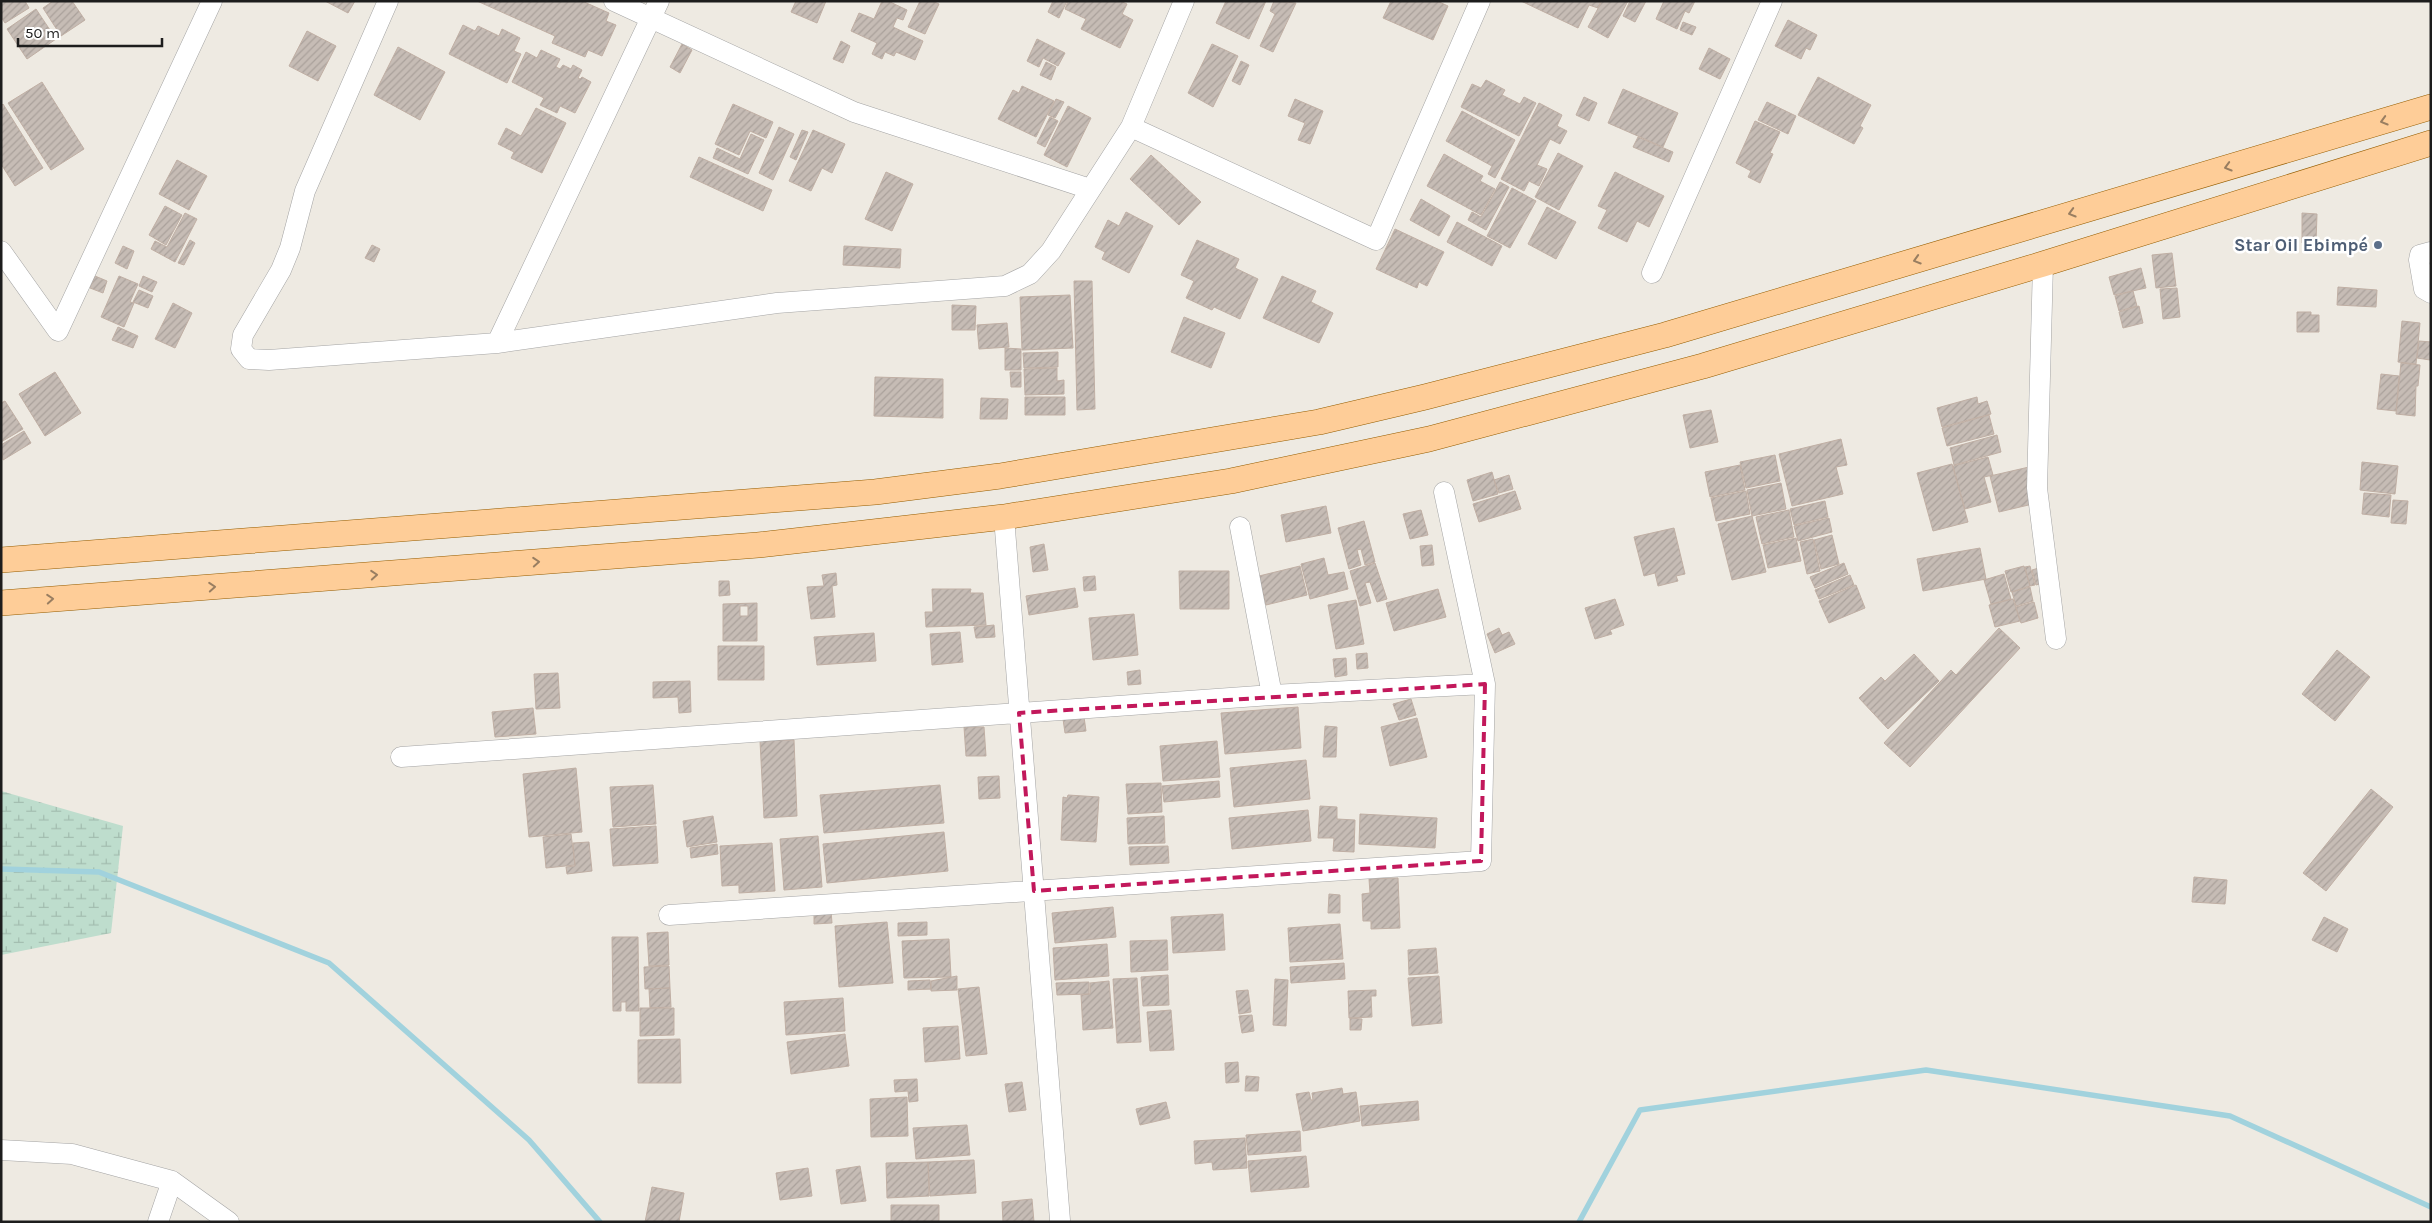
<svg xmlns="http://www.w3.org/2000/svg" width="2432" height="1223" viewBox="0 0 2432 1223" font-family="Karla,sans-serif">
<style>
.wetland{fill:url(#wetland-marsh)}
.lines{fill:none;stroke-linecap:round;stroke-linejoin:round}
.stream{stroke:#a1d2dd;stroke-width:5.5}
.building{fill:url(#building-hatch);stroke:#c0afa4;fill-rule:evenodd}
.minor-casing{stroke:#a4a4a4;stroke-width:21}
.major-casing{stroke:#955d00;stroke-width:26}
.minor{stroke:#fff;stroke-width:20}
.major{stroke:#fecd98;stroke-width:25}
.oneway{stroke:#997e61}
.marked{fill:none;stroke:#c2185b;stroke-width:4;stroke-dasharray:10 6;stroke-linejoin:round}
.service-dot{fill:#5c6f8a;stroke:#fff;stroke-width:2}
.labels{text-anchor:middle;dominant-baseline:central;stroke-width:5;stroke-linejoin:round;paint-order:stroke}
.service-label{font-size:18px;font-weight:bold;fill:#4e5e75;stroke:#fff;text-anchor:end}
</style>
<defs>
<pattern id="wetland-marsh" width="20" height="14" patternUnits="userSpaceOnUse" patternTransform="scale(1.25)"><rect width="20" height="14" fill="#beddcd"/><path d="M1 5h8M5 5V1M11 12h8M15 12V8" fill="none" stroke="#a3bdb0"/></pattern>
<pattern id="building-hatch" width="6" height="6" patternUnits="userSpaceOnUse" patternTransform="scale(1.25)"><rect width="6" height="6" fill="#c6bcb5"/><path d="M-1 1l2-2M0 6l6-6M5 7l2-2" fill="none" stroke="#aaa19b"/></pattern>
</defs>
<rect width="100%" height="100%" fill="#eeeae2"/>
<path class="wetland" d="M1 791 123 826 111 933 1 955Z"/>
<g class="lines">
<path class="stream" d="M1 869 99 872 329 963 529 1140 600 1222
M1579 1222 1640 1110 1926 1070 2230 1116 2431 1207"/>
</g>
<path class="building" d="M1 1H25L29 8 5 23 1 17Z
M53 1H72L85 20 61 36 43 8Z
M325 1H355L348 13Z
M477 1H582L609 13 606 21 616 25 602 56 588 50 585 57 552 43 555 36Z
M796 1H826L817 23 791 12Z
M882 1H888L907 10 903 20 897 18 893 27 923 41 915 60 896 52 894 56 885 52 882 59 872 54 877 43 851 31 859 13 874 19Z
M920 1H932L939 4 925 34 908 27Z
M1053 1H1067L1059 18 1048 12Z
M1068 1H1120L1127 4 1122 14 1133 20 1120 48 1081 29 1086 19 1065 9Z
M1226 1H1266L1249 39 1216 23Z
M1274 1 1296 3 1273 52 1260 46 1275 14 1270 11Z
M1391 1H1437L1448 6 1433 40 1383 18Z
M1521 1H1601L1598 8 1589 5 1578 28Z
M1602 1H1628L1608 38 1588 27Z
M1630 1H1646L1635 22 1623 16Z
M1664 1H1695L1689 13 1685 11 1677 29 1656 19Z
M36 9 56 39 27 59 7 29Z
M1788 20 1817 35 1810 50 1806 48 1801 59 1775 46Z
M1683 22 1696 27 1692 35 1680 30Z
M463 25 475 31 478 26 499 36 502 29 520 38 514 51 521 54 507 83 449 54Z
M307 31 336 46 318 81 289 66Z
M1037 39 1065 53 1058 66 1043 58 1039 67 1027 61Z
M841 41 850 46 843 63 833 59Z
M682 44 692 50 680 73 670 67Z
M1212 44 1238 56 1213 107 1188 93Z
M398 47 445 72 420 120 374 95Z
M1709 48 1730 59 1720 79 1699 69Z
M541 50 560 59 556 67 560 69 563 65 571 69 573 65 582 70 578 78 580 79 582 77 591 82 575 113 560 106 557 113 540 105 544 98 512 82 526 52 537 58Z
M1241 61 1249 65 1240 85 1232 81Z
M1046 62 1056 67 1051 80 1040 75Z
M1818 77 1871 105 1860 126 1863 128 1854 144 1798 115Z
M1486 80 1505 90 1502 95 1520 104 1524 97 1536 103 1519 136 1461 107 1472 84 1481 88Z
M42 82 84 149 51 170 8 103Z
M1022 86 1054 101 1036 137 998 119 1013 90 1019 93Z
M1623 89 1678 113 1663 147 1608 123Z
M1584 97 1597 103 1589 121 1576 115Z
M1056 99 1064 102 1055 118 1048 115Z
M1295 99 1323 111 1310 144 1298 140 1305 123 1288 116Z
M1767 102 1796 116 1788 134 1758 120Z
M1539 103 1562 115 1557 126 1567 131 1560 144 1550 139 1537 165 1547 169 1539 186 1529 181 1524 191 1501 179Z
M3 104 43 168 15 186 1 164V106Z
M733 104 773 122 766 138 750 131 739 155 715 144Z
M1068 106 1091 118 1067 167 1044 155Z
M536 108 566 123 542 173 511 158 514 152 498 144 506 128 521 136Z
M1462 111 1515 140 1495 178 1488 174 1492 166 1446 141Z
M1050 117 1058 121 1045 147 1037 143Z
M1755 121 1780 132 1770 153 1773 154 1760 183 1748 177 1751 171 1736 163Z
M779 127 794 134 773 180 759 173Z
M802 130 808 132 796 160 790 157Z
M813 130 845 144 832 173 822 168 811 191 789 181Z
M751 134 764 140 748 174 713 158 717 148 740 159Z
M1638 137 1673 152 1669 162 1633 147Z
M1558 153 1583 166 1559 210 1535 197Z
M1444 154 1483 176 1480 181 1495 189 1481 215 1427 186Z
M1151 155 1201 202 1179 225 1130 179Z
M699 157 772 190 763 211 690 177Z
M177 160 207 176 189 210 159 194Z
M886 172 913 184 892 231 865 219Z
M1615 172 1664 196 1649 227 1637 221 1627 242 1598 228 1607 210 1598 206Z
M1500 182 1509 187 1486 230 1468 220 1472 212 1481 217Z
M1512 188 1536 201 1510 248 1487 236Z
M1421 199 1450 216 1439 236 1410 220Z
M165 206 182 215 166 245 149 235Z
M1547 207 1576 222 1556 259 1528 244Z
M1126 212 1153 226 1129 273 1102 259 1105 252 1095 247 1108 220 1119 226Z
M185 213 197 219 175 262 151 249 155 241 167 247Z
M2302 213 2317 214 2316 243H2302Z
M1457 222 1502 246 1492 266 1447 242Z
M1395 229 1444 252 1427 286 1419 282 1417 288 1376 269Z
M190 240 195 243 184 265 178 263Z
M1197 240 1239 259 1235 268 1258 279 1240 319 1214 307 1212 310 1186 298 1194 281 1181 275Z
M372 245 380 249 374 262 365 258Z
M123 246 134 251 127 269 115 263Z
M844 246 901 249 900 268 843 265Z
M2172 253 2176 286 2156 288 2152 255Z
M2141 268 2146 288 2114 295 2109 277Z
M95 276 107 281 103 293 90 288Z
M119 276 138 284 130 302 134 303 124 327 101 317Z
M143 276 157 282 152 292 139 286Z
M1282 276 1316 291 1311 302 1333 313 1319 343 1263 318Z
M1074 281H1092L1095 409 1077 410Z
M2338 287 2377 290 2376 307 2337 305Z
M2177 288 2180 317 2163 319 2160 289Z
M139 290 153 296 148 308 133 302Z
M2133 291 2137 306 2119 311 2115 296Z
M1070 295 1073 348 1022 350 1020 297Z
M173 303 192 313 175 348 155 339Z
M952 305 976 306 975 330H952Z
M2139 306 2143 323 2123 328 2119 312Z
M2297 312H2311V315H2319V332H2297Z
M1184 317 1225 333 1211 368 1171 352Z
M2402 321 2420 323 2416 364 2398 362Z
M1007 323 1009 347 979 349 977 325Z
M118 327 138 336 133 348 112 340Z
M2419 341 2431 342 2430 360 2417 358Z
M1005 348 1021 349V370H1005Z
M1058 352V367L1024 368 1023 353Z
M2401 363 2420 365 2418 386H2416L2415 416 2396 414Z
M1057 368V381L1064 380V394L1025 395 1024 369Z
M55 372 81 413 45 436 19 394Z
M1010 372H1021V387H1011Z
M2381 374 2399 376 2396 411 2377 409Z
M875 377 943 379V418L874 416Z
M1025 397H1065V415H1025Z
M1977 397 1978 404 1987 401 1991 414 1942 427 1937 408Z
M981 398 1008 399 1007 419H980Z
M5 401 23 429 1 442V403Z
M1711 410 1718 442 1690 448 1683 415Z
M1989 415 1994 434 1947 446 1942 428Z
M24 431 31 443 3 460 1 445Z
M1997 435 2001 452 1954 465 1950 448Z
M1841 439 1847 465 1836 467 1843 494 1792 506 1779 454Z
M1775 455 1780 481 1746 488 1740 462Z
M1988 457 1993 475 1984 477 1991 502 1965 509 1953 466Z
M2362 462 2398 466 2395 494 2360 490Z
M1952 464 1968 522 1933 531 1917 473Z
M1740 465 1745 490 1710 497 1705 472Z
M2029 467 2037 503 1999 512 1990 476Z
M1492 472 1498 494 1473 501 1467 480Z
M1509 475 1513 489 1499 493 1494 480Z
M1781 483 1786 509 1752 516 1747 490Z
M1515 491 1521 509 1479 522 1473 504Z
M1746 491 1750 514 1716 521 1711 498Z
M2364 493 2391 495 2389 517 2362 514Z
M2393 500 2408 501 2406 524 2391 523Z
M1825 501 1828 517 1794 525 1790 509Z
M1326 506 1331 533 1286 542 1281 515Z
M1421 510 1428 535 1410 539 1403 514Z
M1789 510 1794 537 1762 544 1756 517Z
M1752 516 1766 572 1732 580 1718 524Z
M1829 518 1832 532 1798 541 1794 526Z
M1364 521 1375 562 1365 565 1361 549 1357 550 1361 565 1349 569 1338 528Z
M1674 528 1685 574 1676 576 1678 581 1658 586 1655 573 1644 576 1634 537Z
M1832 535 1839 564 1821 569 1814 540Z
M1796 538 1801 561 1768 568 1763 545Z
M1813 539 1820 571 1807 574 1800 542Z
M1044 544 1048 570 1033 572 1030 547Z
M1432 545 1434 565 1422 566 1420 546Z
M1980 548 1986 579 1923 591 1917 559Z
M1324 558 1328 575 1344 572 1348 589 1310 599 1301 564Z
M1375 563 1387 599 1377 602 1370 582 1365 583 1371 603 1360 606 1350 571Z
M1844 563 1848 574 1815 588 1810 577Z
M1300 566 1307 595 1266 605 1259 576Z
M2024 566 2030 586 2011 592 2005 571Z
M2030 566 2035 585 2030 586 2025 567Z
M2042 567 2046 582 2036 585 2032 570Z
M1179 571H1229V609H1180Z
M836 573 837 585 832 586 835 617 811 619 807 587 824 586 822 575Z
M2004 574 2011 599 1991 604 1984 580Z
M1850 575 1854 585 1819 599 1815 590Z
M1095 576 1096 590 1084 591 1083 577Z
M719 581H729L730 595 719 596Z
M1856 585 1865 608 1829 623 1819 601Z
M2030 587 2033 601 2016 606 2012 592Z
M1075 588 1078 607 1029 615 1026 596Z
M932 589H971L970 593H983L986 625 926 627 925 612H933Z
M1438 589 1446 617 1394 631 1386 603Z
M1615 599 1624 625 1610 630 1612 634 1595 639 1585 608Z
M2013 599 2020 621 1995 627 1989 605Z
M1356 600 1364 644 1336 649 1328 605Z
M2034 602 2038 618 2021 623 2016 607Z
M757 603V641H723V604ZM740 606H748V616H740Z
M1134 614 1138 655 1093 660 1089 618Z
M994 625 995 637 976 638 974 627Z
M1499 628 1502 635 1509 632 1515 644 1495 653 1487 634Z
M1999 628 2020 648 1910 767 1884 743 1951 670 1956 675Z
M960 632 963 662 932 665 930 634Z
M874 633 876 661 817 665 814 637Z
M718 646H764V680H718Z
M2337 650 2370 677 2335 721 2302 694Z
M1367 653 1368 668 1357 669 1356 654Z
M1914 654 1939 681 1888 729 1859 698 1881 677 1885 681Z
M1346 658 1347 675 1335 677 1333 659Z
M1140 670 1141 684 1128 685 1127 672Z
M558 673 560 708 536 709 534 674Z
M690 681 691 712 679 713 678 697 653 698V682Z
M1411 699 1416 715 1399 720 1393 704Z
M1298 707 1301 748 1225 754 1221 713Z
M533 708 536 734 495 737 492 712Z
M1084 717 1086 731 1065 733 1063 719Z
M1417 718 1427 757 1390 766 1381 727Z
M1325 726 1337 727 1336 757H1323Z
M964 727H984L986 756H966Z
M794 740 797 816 764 818 760 741Z
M1217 741 1220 777 1163 781 1160 746Z
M1306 760 1310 799 1234 807 1230 768Z
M576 768 582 832 529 837 523 774Z
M999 776 1000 798 979 799 978 777Z
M1219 781 1220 797 1164 802 1162 786Z
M1161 783 1162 812 1128 814 1126 784Z
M653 785 656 824 613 827 610 787Z
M940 785 944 823 824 833 820 795Z
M2371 789 2393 807 2326 891 2303 873Z
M1068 795 1099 797 1096 842 1061 840 1063 797 1067 798Z
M1320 806 1337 807V819L1355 820 1354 852 1333 851 1334 838H1318Z
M1308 810 1311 841 1232 849 1229 818Z
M1360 814 1437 818 1435 848 1359 844Z
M713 816 717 842 687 847 683 821Z
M1164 816 1165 843 1128 844 1127 818Z
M656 826 658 863 613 866 610 829Z
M944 832 948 871 827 883 823 844Z
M571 834 575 865 546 868 543 837Z
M818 836 822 887 784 890 780 839Z
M589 842 592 871 567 874 566 867 575 866 573 843Z
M772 843 775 891 739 893V885L722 886 720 846Z
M717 844 718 854 691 858 690 848Z
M1168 846 1169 863 1130 865 1129 847Z
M2194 877 2227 880 2225 904 2192 902Z
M1398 878 1400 928 1371 929V921H1363L1362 894 1370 893 1369 879Z
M1329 894 1340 895V913H1328Z
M1113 907 1116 937 1055 943 1052 913Z
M831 911 832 923 814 924V912Z
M1223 914 1225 950 1173 953 1171 917Z
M2324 917 2348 929 2337 952 2312 940Z
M887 922 893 983 839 987 835 926Z
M927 922V935L898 936V923Z
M1340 924 1343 959 1290 962 1288 928Z
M668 932 669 965 649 966 647 933Z
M612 937H638L639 1011H626V1002H621V1011H613Z
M949 939 951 977 904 978 902 941Z
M1167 940 1168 970 1131 972 1130 941Z
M1107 944 1109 976 1055 980 1053 948Z
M1436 948 1438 973 1409 975 1408 950Z
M1344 963 1345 979 1291 983 1290 967Z
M669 966 670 988 645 989 644 967Z
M1168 975 1169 1005 1143 1006 1141 977Z
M957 976V990L931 991V981Z
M1439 976 1442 1023 1412 1026 1408 978Z
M1137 978 1141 1042 1117 1043 1113 979Z
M1275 979 1288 980 1286 1026 1273 1025Z
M930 980 931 989 908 990V981Z
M1109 981 1113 1028 1083 1030 1081 995 1090 994V983Z
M1089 982V994L1057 995 1056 983Z
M979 987 987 1054 966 1056 958 989Z
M670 988 671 1007 650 1008 649 989Z
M1248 990 1251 1012 1239 1014 1236 991Z
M1376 990V996H1371L1372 1017 1349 1018 1348 991Z
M843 998 845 1031 786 1035 784 1002Z
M640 1008H674V1035L640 1036Z
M1171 1010 1174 1050 1150 1051 1147 1012Z
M1252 1015 1254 1031 1242 1033 1239 1016Z
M1350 1018 1362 1019 1361 1030H1350Z
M958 1026 960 1059 925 1062 923 1028Z
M845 1034 849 1066 791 1074 787 1042Z
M680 1039 681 1083H638V1040Z
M1238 1062 1239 1082 1226 1083 1225 1063Z
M1246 1076 1259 1077 1258 1091H1245Z
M917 1079 918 1101 909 1102 908 1091 895 1092 894 1080Z
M1022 1082 1026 1110 1009 1112 1005 1084Z
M1342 1088 1343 1094 1356 1092 1360 1121 1303 1131 1296 1094 1309 1092 1311 1100H1313L1312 1093Z
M907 1097 908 1136 871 1137 870 1099Z
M1418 1101 1419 1120 1362 1126 1360 1106Z
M1166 1102 1170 1118 1140 1125 1136 1109Z
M967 1125 970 1155 916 1159 913 1128Z
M1300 1131 1301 1151 1248 1155 1246 1135Z
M1245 1138 1247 1168 1213 1170 1212 1162 1195 1164 1194 1141Z
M1306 1156 1309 1187 1251 1192 1248 1161Z
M974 1160 976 1193 930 1196 928 1162Z
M928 1162 929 1196 887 1198 886 1163Z
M860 1166 866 1201 841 1204 836 1170Z
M808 1168 812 1196 780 1200 776 1173Z
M652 1187 684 1193 679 1222H645Z
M1032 1199 1034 1222H1003L1002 1202Z
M891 1205H939V1222H891Z"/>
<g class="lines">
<defs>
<path id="minor" d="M388 1 305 191 290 248 281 270 243 335 241 349 249 359 269 360 497 343 777 303 1005 286 1030 274 1051 251 1131 127 1184 1
M614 1 854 112 1090 189
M1131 127 1376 240 1480 1
M1 251 58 331 212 1
M2431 252 2420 255 2419 260 2424 289 2431 293
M2043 264 2037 488 2056 639
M1652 273 1772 1
M497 343 659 1
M1004 517 1060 1220
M1240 527 1272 695
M401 757 1272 695 1485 684
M669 915 1481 861 1485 684 1444 492
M1 1150 72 1154 172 1181 229 1222
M158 1222 172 1181"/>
<path id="major" d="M1 560 875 492 1000 476 1319 422 1425 397 1665 335 2431 107
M1 603 758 545 1004 517 1231 481 1429 439 1703 366 2043 264 2431 143"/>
</defs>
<use href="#minor" class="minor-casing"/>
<use href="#major" class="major-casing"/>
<use href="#minor" class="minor"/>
<use href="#major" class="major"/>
</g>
<defs><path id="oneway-chevron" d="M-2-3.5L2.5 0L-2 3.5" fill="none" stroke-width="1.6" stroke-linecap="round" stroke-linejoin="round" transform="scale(1.25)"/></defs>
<g class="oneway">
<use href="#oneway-chevron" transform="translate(2384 121) rotate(164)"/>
<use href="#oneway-chevron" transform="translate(2228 167) rotate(164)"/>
<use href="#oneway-chevron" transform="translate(2072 213) rotate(164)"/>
<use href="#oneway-chevron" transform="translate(1917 260) rotate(163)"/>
<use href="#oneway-chevron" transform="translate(536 562) rotate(-4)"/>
<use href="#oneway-chevron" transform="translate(374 575) rotate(-4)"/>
<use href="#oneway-chevron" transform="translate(212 587) rotate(-4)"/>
<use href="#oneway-chevron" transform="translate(50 599) rotate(-4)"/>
</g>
<path class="marked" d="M1485 684 1481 861 1034 891 1019 713Z"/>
<circle class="service-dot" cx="2378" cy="245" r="5"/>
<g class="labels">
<g class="service-label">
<text x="2368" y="245">Star Oil Ebimpé</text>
</g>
</g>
<rect width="2432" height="1223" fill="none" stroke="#1d1d1d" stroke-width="5"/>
<path d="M18 38v8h144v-8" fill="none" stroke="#1d1d1d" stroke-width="2.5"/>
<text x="25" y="38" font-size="15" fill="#1d1d1d" stroke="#ffffff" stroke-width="4" paint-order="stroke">50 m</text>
</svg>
